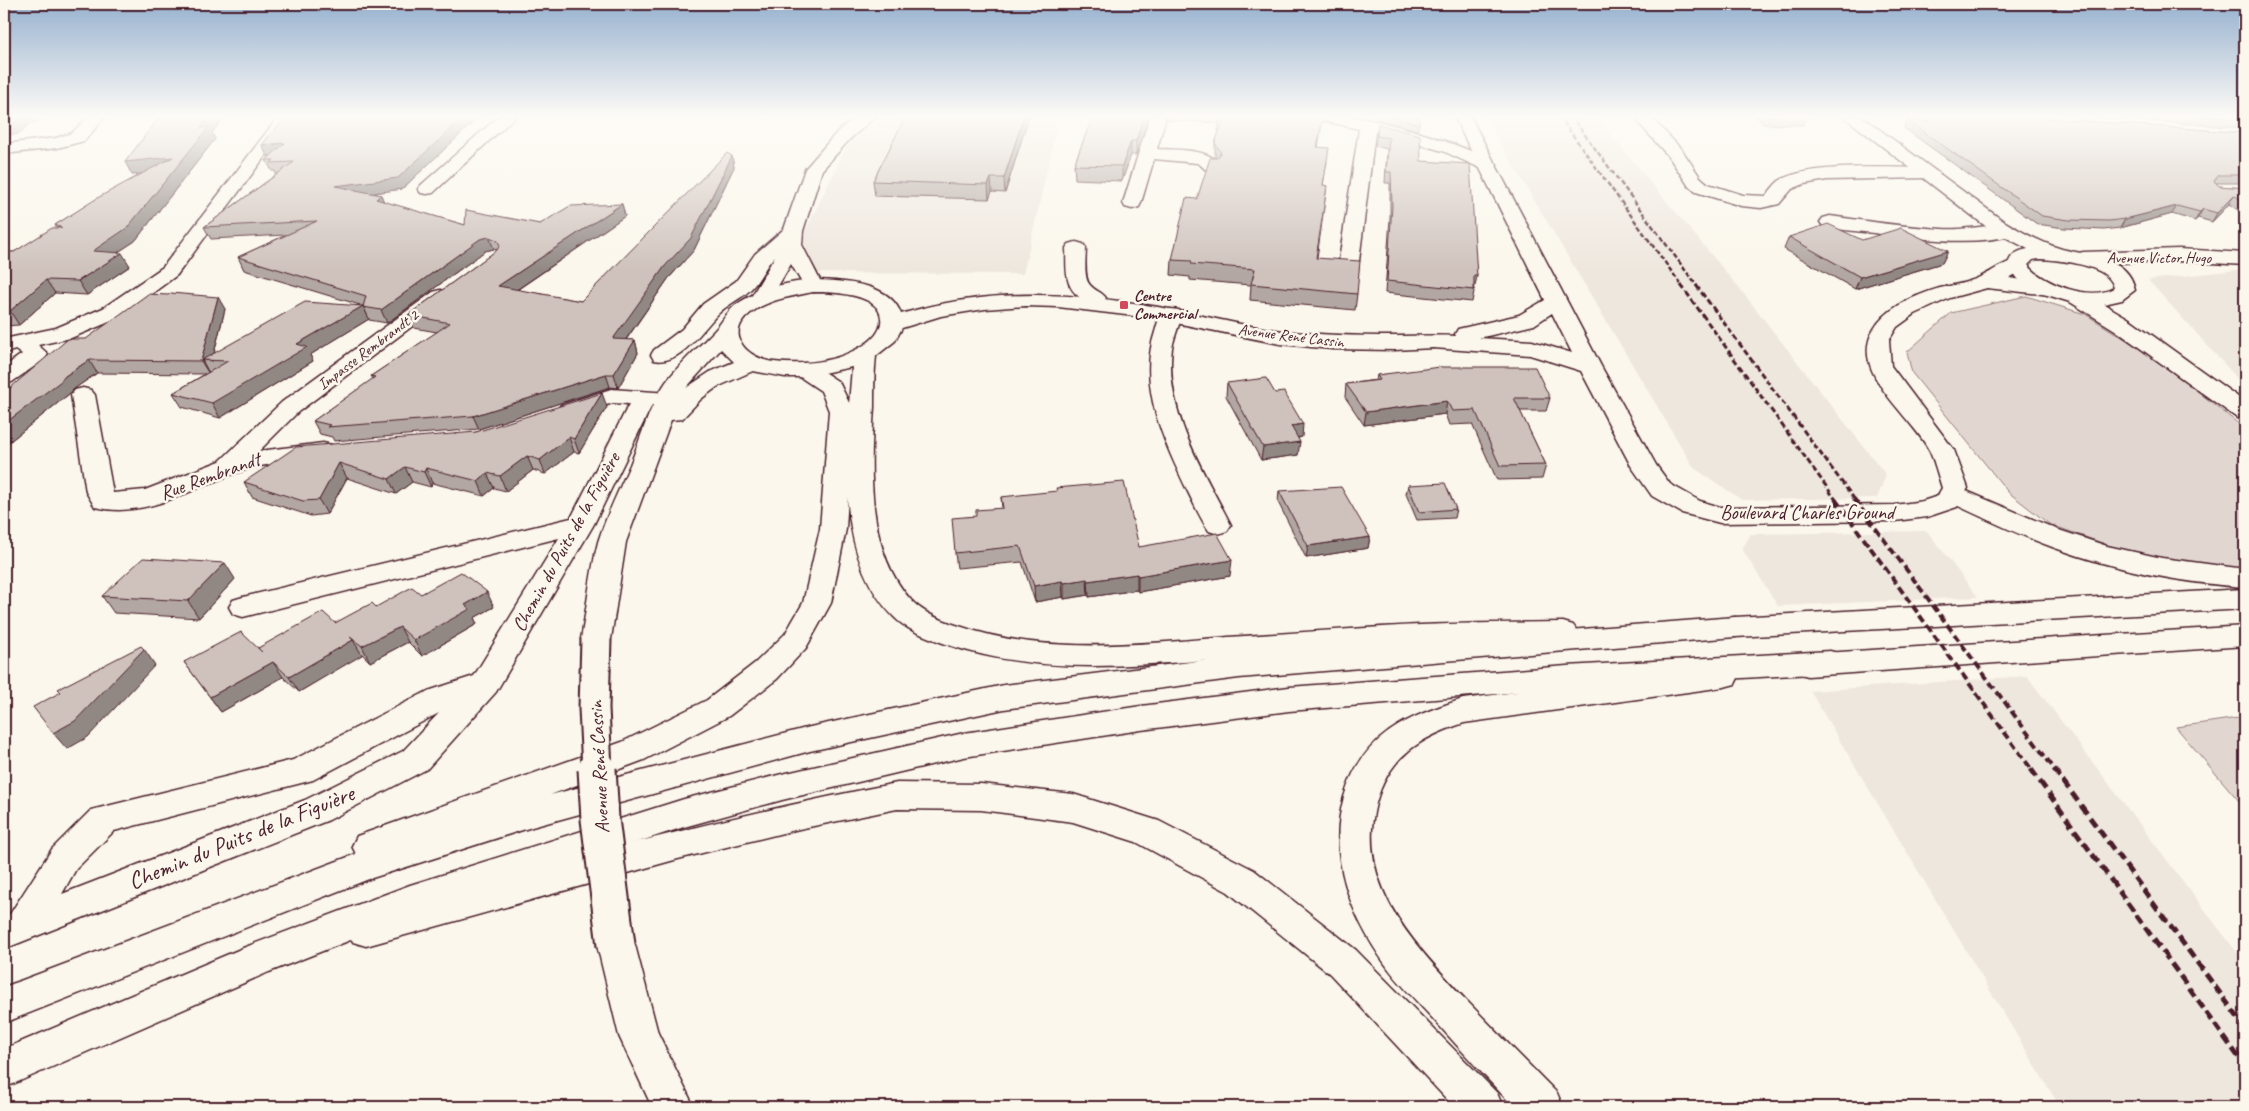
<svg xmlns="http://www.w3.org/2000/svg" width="2249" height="1111" viewBox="0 0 2249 1111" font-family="Caveat,sans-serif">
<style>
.built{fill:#eee7de}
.green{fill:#e2d7d0;stroke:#967b7e}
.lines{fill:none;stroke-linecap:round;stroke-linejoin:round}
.minor-casing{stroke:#4a1f2b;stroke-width:3}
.tertiary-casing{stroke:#4a1f2b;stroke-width:3}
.secondary-casing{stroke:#4a1f2b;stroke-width:3}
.primary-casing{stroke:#4a1f2b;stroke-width:3}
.motorway-casing{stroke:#4a1f2b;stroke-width:3}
.minor{fill:#fbf7ec;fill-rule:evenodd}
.tertiary{fill:#fbf7ec;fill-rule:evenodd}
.secondary{fill:#fbf7ec;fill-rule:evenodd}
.primary{fill:#fbf7ec;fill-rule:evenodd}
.motorway{fill:#fbf7ec;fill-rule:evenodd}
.rail-far3{stroke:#4a1f2b;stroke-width:2.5;stroke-dasharray:5 2.5;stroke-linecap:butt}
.rail-far2{stroke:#4a1f2b;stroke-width:3;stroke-dasharray:6 3;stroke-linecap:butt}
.rail-far1{stroke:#4a1f2b;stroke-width:4;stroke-dasharray:8 4;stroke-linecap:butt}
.rail{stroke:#4a1f2b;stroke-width:5;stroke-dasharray:10 5;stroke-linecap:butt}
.tertiary-bridge-far1-casing{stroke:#4a1f2b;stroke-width:33;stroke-linecap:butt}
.tertiary-bridge-casing{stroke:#4a1f2b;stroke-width:41;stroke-linecap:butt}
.tertiary-bridge-far1{stroke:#fbf7ec;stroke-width:29}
.tertiary-bridge{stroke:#fbf7ec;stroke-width:37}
.wall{fill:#b2a7a2;stroke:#4a1f2b}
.shaded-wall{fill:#918884;stroke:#4a1f2b}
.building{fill:#cfc2bc;stroke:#4a1f2b}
.poi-dot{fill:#d1495b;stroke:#fbf7ec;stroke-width:2}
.labels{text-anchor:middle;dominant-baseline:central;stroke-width:5;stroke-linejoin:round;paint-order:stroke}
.far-street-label{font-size:16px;fill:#4a1f2b;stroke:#fbf7ec}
.far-poi-label{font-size:16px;font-weight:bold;fill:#4a1f2b;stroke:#fbf7ec;text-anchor:start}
.street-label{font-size:20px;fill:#4a1f2b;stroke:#fbf7ec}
.near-street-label{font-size:24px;fill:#4a1f2b;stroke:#fbf7ec}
</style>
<rect width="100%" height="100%" fill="#fbf7ec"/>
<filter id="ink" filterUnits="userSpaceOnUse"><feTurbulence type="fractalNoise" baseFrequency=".02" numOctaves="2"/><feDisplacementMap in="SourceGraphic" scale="10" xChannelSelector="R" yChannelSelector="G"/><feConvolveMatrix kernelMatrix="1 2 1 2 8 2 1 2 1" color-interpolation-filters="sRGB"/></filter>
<g filter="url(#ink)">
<path class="built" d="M884 116H950L1058 123 1023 274 807 273 803 236 849 142Z
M1484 116H1595L1740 289 1886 475 1877 498 1742 500 1694 468Z
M2237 270H2245V387L2148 280Z
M1927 531 1978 597 1778 606 1742 549 1751 534Z
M2027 676 2245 963V1107H2060L1810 691Z"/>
<path class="green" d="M2026 296 2085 314 2157 359 2245 429V570L2210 567 2130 553 2049 524 2008 492 1912 373 1907 352 1951 313Z
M2245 717V808L2176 727Z"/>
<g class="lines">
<defs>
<path id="minor" d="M89 116H106L84 141 57 148 4 154V144L56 138 72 133Z
M279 116H295L177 275 119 318 71 338 38 345 48 354 45 359 12 382 4 384V367L22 354 16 350 4 353V339L56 328 103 308 163 267Z
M499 116H516L433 193 427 194 421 193 418 189 421 185Z
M858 116H876L850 139 822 170 803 231 802 245 823 286 820 290 813 292 806 290 791 264 768 303 761 305 754 303 750 299 775 256C765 266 760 280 750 290 741 299 728 304 719 313 702 329 681 366 654 360L651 355 654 350 682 329 703 304 736 281 755 254 784 229 805 169 838 131Z
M1150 116H1166L1157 149C1173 150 1214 148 1219 166L1216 170C1203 173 1206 167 1197 163L1154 159 1141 203 1139 207 1132 209 1125 207 1123 203Z
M1314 116C1363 110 1449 140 1494 161L1497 165 1494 169H1482L1443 151 1375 132 1359 261 1356 265 1349 267 1342 265 1339 261 1359 129 1316 119Z
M1646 117 1652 118 1682 150 1700 177 1708 184 1743 195 1766 196C1770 191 1774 185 1779 181 1805 163 1892 168 1925 168L1931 169 1934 173 1931 177 1925 178 1827 180 1804 184 1792 189 1779 204 1761 208 1741 206 1696 192 1688 185 1669 157 1638 122 1640 118Z
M1830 216C1867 221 1904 227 1942 229 1964 231 1996 222 2015 227L2018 231 2015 235C1971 246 1925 239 1881 234 1862 231 1842 231 1823 226L1820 222 1823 218Z
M1076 242 1083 244 1086 248C1086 257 1083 278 1090 285 1095 291 1102 292 1106 298L1103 302C1094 305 1089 303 1081 298 1063 286 1067 268 1066 248L1069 244Z
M2179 249 2245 253V265L2179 261 2083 264 2076 262 2073 258 2076 254 2083 252Z
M440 290 447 292 450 296 447 300 298 412 259 451 323 443 332 445 335 450 332 455C306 462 278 461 252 468 201 481 151 521 95 507L86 492 71 395 75 390 83 388 91 390 95 395 113 493 145 490 220 461 282 402 433 292Z
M1171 309 1179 310 1182 315C1179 326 1174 337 1172 348 1164 411 1204 472 1231 525L1227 531 1218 534 1209 531C1200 518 1194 504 1187 490 1164 442 1137 385 1155 332 1157 324 1159 317 1163 310Z
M611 389 669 393 673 398 669 403 652 405 594 524 496 692 427 769 329 820 4 949V916L10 914 52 849 91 810 293 760 428 691 474 676 559 538 243 617 233 614 229 607 233 600 243 597 571 518 629 404 613 403 569 417 561 415 557 410 561 405ZM439 713 403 751 305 800 62 894 76 869 114 831 313 780Z"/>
<path id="tertiary" d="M1454 116H1470L1601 366 1656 465 1670 484 1700 501 1720 507 1895 505 1923 501 1938 496 1942 488C1938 476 1935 463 1930 452 1913 416 1847 372 1874 329 1887 307 1916 295 1940 288 1953 285 1968 283 1980 277 1995 271 2008 257 2025 261L2028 265 2025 269 2009 278 2057 285 2060 289 2057 293 2050 295 1987 288 1950 298 1915 314 1897 327 1889 340 1891 366 1954 450 1968 488 1957 507 1927 517 1895 521 1720 523 1682 513 1652 496 1631 466 1581 371 1530 355 1433 348 1394 350 1332 349 1280 344 1151 318 1058 307 1025 306 985 309 941 316 902 328 895 341 876 356C874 373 874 390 874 407 870 470 866 550 911 600 924 614 943 621 959 626 1045 656 1139 644 1228 637 1274 634 1320 631 1366 628 1431 623 1497 623 1563 622L1573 625 1578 632 1573 639 1563 642C1497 644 1431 644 1365 649 1309 652 1254 657 1199 661 1112 667 1027 673 943 643 925 636 906 630 893 616 832 554 846 446 852 367L804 377H785L753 371 717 387 701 399 682 419 671 420 626 542 611 639 606 646 596 649 586 646 581 639C587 607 590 573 598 542 606 516 619 490 630 465 641 438 649 406 666 382 680 363 699 347 715 330 724 320 728 309 740 302 766 285 805 278 835 281 859 283 892 288 901 314 985 289 1067 291 1152 306 1196 313 1239 326 1283 331 1319 335 1355 336 1392 336 1414 336 1435 335 1456 336L1455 334 1458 329 1519 315 1545 300ZM813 292C832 292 885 293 881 323 879 337 864 346 853 351 829 363 800 365 774 362 744 358 722 331 755 310 772 299 793 296 813 292ZM1552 313 1572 353 1532 341 1479 338 1534 325ZM721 349 734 362 710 372 686 388Z
M897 783 981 784 1073 794 1159 821 1254 870 1356 950 1497 1093 1503 1107H1454L1330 974 1228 892 1136 842 1073 822 981 810 897 809 799 829 678 859 366 946 353 942 348 930 353 918 366 914C542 867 718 817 897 783Z
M616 928 629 933 635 945 658 1033 694 1107H652L619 1036 597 945 603 933Z"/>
<path id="secondary" d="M1843 116H1861L2002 220C2020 231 2041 243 2062 249 2089 256 2129 256 2135 290L2122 300 2104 304 2131 320 2245 402V420L2237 418 2115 330 2070 302 2044 294 2030 287 2018 279 2008 265C2010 254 2018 251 2028 249L1988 228ZM2039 259C2058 260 2110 264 2114 288 2091 301 2044 285 2028 265L2033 260Z"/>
<path id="primary" d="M1952 485 2056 529 2107 546 2162 558 2245 569V587C2181 583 2116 570 2055 548 2016 534 1980 516 1943 499L1939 493 1943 487Z
M2245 589V609L1735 637 1725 634 1720 627 1725 620 1735 617Z
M2245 626V646L1808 676 1797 673 1793 665 1797 657 1808 654Z
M1724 665 1735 668 1739 676 1735 684 1724 687 1464 723C1421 737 1389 756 1376 803 1355 886 1415 945 1466 1000 1496 1031 1526 1062 1557 1093L1563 1107H1514C1487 1079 1461 1050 1435 1021 1418 1002 1399 984 1385 964 1351 916 1327 856 1344 797 1362 735 1407 717 1463 699Z"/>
<path id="motorway" d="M805 363 813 365 839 382 853 411 846 529 831 603 806 648 777 679 729 716 644 760 550 795 810 727 1004 685 1239 656 1735 617 1745 620 1750 627 1745 634 1735 637 1239 678 1004 709 810 751 532 827 369 879 4 1023V987L356 854 352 846 357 836 622 742 707 700 755 663 785 634 803 603 820 529 829 411 821 391 797 375 794 370 797 365Z
M1830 651 1841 654 1845 662 1841 670 1830 673 1567 688 1289 711 1141 730 964 757 782 800 684 827 417 914 269 972 4 1088V1049L243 948 410 885 684 799 782 774 964 733 1141 706 1289 687 1567 666Z"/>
</defs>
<use href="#minor" class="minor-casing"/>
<use href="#tertiary" class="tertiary-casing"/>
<use href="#secondary" class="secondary-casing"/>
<use href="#primary" class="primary-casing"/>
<use href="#motorway" class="motorway-casing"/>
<use href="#minor" class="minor"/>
<use href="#tertiary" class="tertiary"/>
<use href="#secondary" class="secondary"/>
<use href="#primary" class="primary"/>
<use href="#motorway" class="motorway"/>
<path class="rail-far3" d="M1559 116 1682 286
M1571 116 1697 286"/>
<path class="rail-far2" d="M1681 285 1836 500
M1696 285 1855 500"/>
<path class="rail-far1" d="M1835 499 2032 770
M1854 499 2055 770"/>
<path class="rail" d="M2031 769 2245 1066
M2054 769 2245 1027"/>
<defs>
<path id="tertiary-bridge-far1" d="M596 639 594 708 597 770"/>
<path id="tertiary-bridge" d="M597 769 600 819 616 945"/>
</defs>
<use href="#tertiary-bridge-far1" class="tertiary-bridge-far1-casing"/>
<use href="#tertiary-bridge" class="tertiary-bridge-casing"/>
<use href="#tertiary-bridge-far1" class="tertiary-bridge-far1"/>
<use href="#tertiary-bridge" class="tertiary-bridge"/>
</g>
<path class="wall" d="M4 116H42L34 123H30L18 134 4 135Z
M160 116H225L212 133 215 139 135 241 118 252 130 266 87 295 55 293 19 325 4 326V252H14L57 228 55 225 143 173 132 175Z
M289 116H480L402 189 373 193 381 195 384 202 465 225 540 224 622 204 625 216 517 290 581 301 732 156 734 167 694 250 668 279 626 340H635L638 353 618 388 610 387 479 429 334 441 332 437 320 434 313 421 373 379 371 376 437 332 414 328 408 315 497 250 494 249 485 251 387 323 369 320 363 306 369 319 310 355 313 361 220 418 182 407 173 393 205 374 97 373 74 389 69 394 4 446V393L86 339 225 309 214 354 360 305 244 270 238 257 286 235 211 239 204 227 277 174H276L275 171H272L266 160 270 156H267L262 145Z
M906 116H1029L1005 193 992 192 989 199 875 196 873 181Z
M1089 116H1149L1136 155H1131L1122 181 1075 179 1074 165 1093 116Z
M1166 116H1323L1318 147 1327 162 1323 185 1327 186 1317 258 1357 294 1355 310 1250 300 1251 285 1190 280V277L1171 275 1172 260 1215 158V143L1219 131H1218L1219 123 1167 120Z
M1377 116H1419V124L1418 130 1376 119Z
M1756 116H1807L1803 125 1763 124Z
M1907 116H2035L2042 118 2245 133V184V183H2216L2219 186 2245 188V215L2229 204 2212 222 2198 218 2195 221 2172 214 2120 228 2104 230 2064 228 2037 224 1904 128 1907 120H1913Z
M2076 116H2245V129V128Z
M1378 124 1421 161 1477 276 1472 302 1385 293 1390 217V183H1385L1387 149 1375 146Z
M1789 237 1948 251 1942 263 1855 289 1784 249Z
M1377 375 1550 398 1546 411H1520L1546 465 1542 479 1497 480 1472 424 1449 425 1445 414 1364 425 1345 397 1346 384 1376 380Z
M1227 383 1302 437 1298 438V455L1261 460 1226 396Z
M607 407 579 453 574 452 545 474 533 470 506 491 494 488 484 496 432 483 431 487 412 482 396 494 347 478 327 514 311 516 252 497 244 482 476 432Z
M1408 485 1456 509 1454 518 1417 520 1406 494Z
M1279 491 1370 537 1368 548 1306 558 1278 502Z
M1001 497 1139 547 1230 576 1138 592 1137 590 1089 597 1088 595 1064 599 1063 597 1035 602 1022 562 957 568 955 553 976 516 1002 508Z
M235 579 199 618 114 613 102 596Z
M421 594 494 607 474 618 477 624 422 656 408 642 370 662 362 654 299 692 283 677 221 712 184 662 258 648 335 623 376 607Z"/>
<path class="shaded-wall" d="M22 116H25L30 123 18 134 4 135V125Z
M30 116H42L34 123Z
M210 116H225L212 133 215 139 135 241 100 264 93 251 174 170 132 175 125 162 200 128Z
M465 116H480L402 189 340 198 335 186Z
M1024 116H1029L1005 193 1004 178Z
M1144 116H1149L1136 155V141Z
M1323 116 1322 122 1316 161 1317 147Z
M1131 141V155L1122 181V166Z
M285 143 290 154 267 156 262 145Z
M732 156 734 167 694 250 668 279 617 352 613 339Z
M991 178 992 192 989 199 988 185Z
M381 195 386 207 376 199Z
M2234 195 2229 204 2212 222 2217 213Z
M622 204 625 216 503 299 498 286Z
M2177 206 2172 214 2120 228 2125 219Z
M2203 209 2198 218 2195 221 2200 212Z
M489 237 494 249 485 251 387 323 381 310 480 239Z
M1948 251 1942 263 1855 289 1860 277Z
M122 253 130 266 87 295 78 281Z
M46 280 55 293 19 325 10 311Z
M218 297 225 309 212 361 202 360 209 373V374L201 361Z
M363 306 369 319 310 355 313 361 220 418 212 403 297 344Z
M635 340 638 353 618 388 614 374Z
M89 360 97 373 74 389 69 394 4 446V424L65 376Z
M606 374 610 387 479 429 473 416Z
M602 393 607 407 579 453 574 439Z
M1447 401 1445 414 1364 425 1366 412Z
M1303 424 1302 437 1290 439 1291 426Z
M569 437 574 452 545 474 540 460Z
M1300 442 1298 455 1261 460 1263 447Z
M527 456 533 470 506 491 500 476Z
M339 463 347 478 327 514 319 500Z
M405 467 412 482 396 494 389 479Z
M426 468 432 483 431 487 424 472Z
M487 473 494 488 484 496 478 481Z
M1370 537 1368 548 1306 558 1308 546Z
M1232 560 1230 576 1138 592V576Z
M225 563 235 579 199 618 188 601Z
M1137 574V590L1089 597 1088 581Z
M1087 579 1088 595 1064 599V583Z
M1062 581 1063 597 1035 602 1034 586Z
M487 592 494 607 474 618 477 624 422 656 414 640 465 605Z
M400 627 408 642 370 662 362 646Z
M353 640 362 655 299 692 289 677Z
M144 649 155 665 88 737 67 749 53 733Z
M273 662 283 677 221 712 210 697Z"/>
<path class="building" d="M4 116H22L13 125H4Z
M160 116H210L200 128 209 127 127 228 93 251 122 253 78 281 46 280 10 311H4V252H14L52 228H62L55 225 99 197 173 157 125 162Z
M289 116H465L398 178 335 186 381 195 376 199 465 225 466 210 540 224 570 206 622 204 498 286 581 301 727 153 732 156 691 238 665 266 613 339 635 340 614 374H606L473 416 327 427 330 425 313 421 375 377 371 376 450 323 408 315 497 250 500 245 497 240 489 237 480 239 381 310 363 307 366 296 238 257 317 221 204 227 294 162 271 163 274 160H266L285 143 262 145 273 131Z
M906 116H1024L1004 178H991L988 185 873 181Z
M1093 116H1144L1136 141H1131L1122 166 1074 165Z
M1220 116H1323L1317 147 1329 148 1323 185 1327 186 1316 258 1360 261 1357 294 1251 284 1255 269 1191 264 1192 261 1172 260 1186 198 1197 199 1210 158H1217L1221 153 1215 143 1224 118 1219 117Z
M1387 116H1419V124Z
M1921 116H2035L2042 118 2245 133V175H2219L2214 181 2219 186 2245 188V203L2234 195 2217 213 2203 209 2200 212 2177 206 2125 219 2109 221 2069 220 2042 216 1907 120 1930 122Z
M2187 116H2245V120Z
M1378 124 1420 135 1421 161 1470 164 1477 276H1474V290L1387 281 1392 206 1391 172H1386L1389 138 1377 136Z
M1828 224 1862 240 1901 228 1948 251 1860 277 1789 237Z
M171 293 218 297 201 361 89 360 65 376 61 381 4 424V393L68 339H86L148 294 168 295Z
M305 302 363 306 297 344 307 347 212 403 173 393 228 361 202 360Z
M1440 367H1535L1550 398H1514L1546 465 1500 466 1475 410 1452 411 1447 401 1366 412 1346 384 1380 380 1377 375Z
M1266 378 1275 393 1284 392 1303 424 1291 426 1300 442 1263 447 1227 383Z
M602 393 574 439 569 437 540 460 527 456 500 476 487 473 478 481 426 468 424 472 405 467 389 479 339 463 319 500 303 501 244 482 296 447 476 432Z
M1124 482 1139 547 1217 533 1232 560 1138 576 1137 574 1088 581 1087 579 1064 583 1062 581 1034 586 1020 546 955 553 952 518 976 516V510L1003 508 1001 497 1057 491 1056 488Z
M1445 483 1456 509 1419 512 1408 485Z
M1341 487 1370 537 1308 546 1279 491Z
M143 558 225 563 188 601 102 596Z
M461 572 487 592 465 605 470 609 414 640 400 627 362 646 350 637 353 640 289 677 273 662 210 697 184 662 241 632 262 652 258 648 323 612 335 623 372 603 376 607 412 587 421 594Z
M141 646 144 649 75 721 53 733 33 707 61 692 58 689Z"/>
</g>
<linearGradient id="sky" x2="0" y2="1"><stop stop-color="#97b1cf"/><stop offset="0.43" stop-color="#fdfbf6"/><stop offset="1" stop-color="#fdfbf6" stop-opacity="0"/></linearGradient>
<rect width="2249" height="271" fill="url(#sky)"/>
<rect class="poi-dot" x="1119" y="300" width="10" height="10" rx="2.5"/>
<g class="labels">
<g class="far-street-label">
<text x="2159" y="258">Avenue Victor Hugo</text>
<text transform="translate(1291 336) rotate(7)">Avenue René Cassin</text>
<text transform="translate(368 350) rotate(-37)">Impasse Rembrandt 2</text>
</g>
<g class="far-poi-label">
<text x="1134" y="296">Centre<tspan x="1134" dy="18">Commercial</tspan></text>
</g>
<g class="street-label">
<text transform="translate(210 476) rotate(-20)">Rue Rembrandt</text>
<text x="1807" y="512">Boulevard Charles Ground</text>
<text transform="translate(566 542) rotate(-61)">Chemin du Puits de la Figuière</text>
<text transform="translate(599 767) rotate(-93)">Avenue René Cassin</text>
</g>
<g class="near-street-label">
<text transform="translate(241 837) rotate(-22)">Chemin du Puits de la Figuière</text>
</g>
</g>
<rect width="2249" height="1111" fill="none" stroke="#fbf7ec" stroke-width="20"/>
<rect x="10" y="10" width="2229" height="1091" fill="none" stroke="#4a1f2b" stroke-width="2" filter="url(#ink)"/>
</svg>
